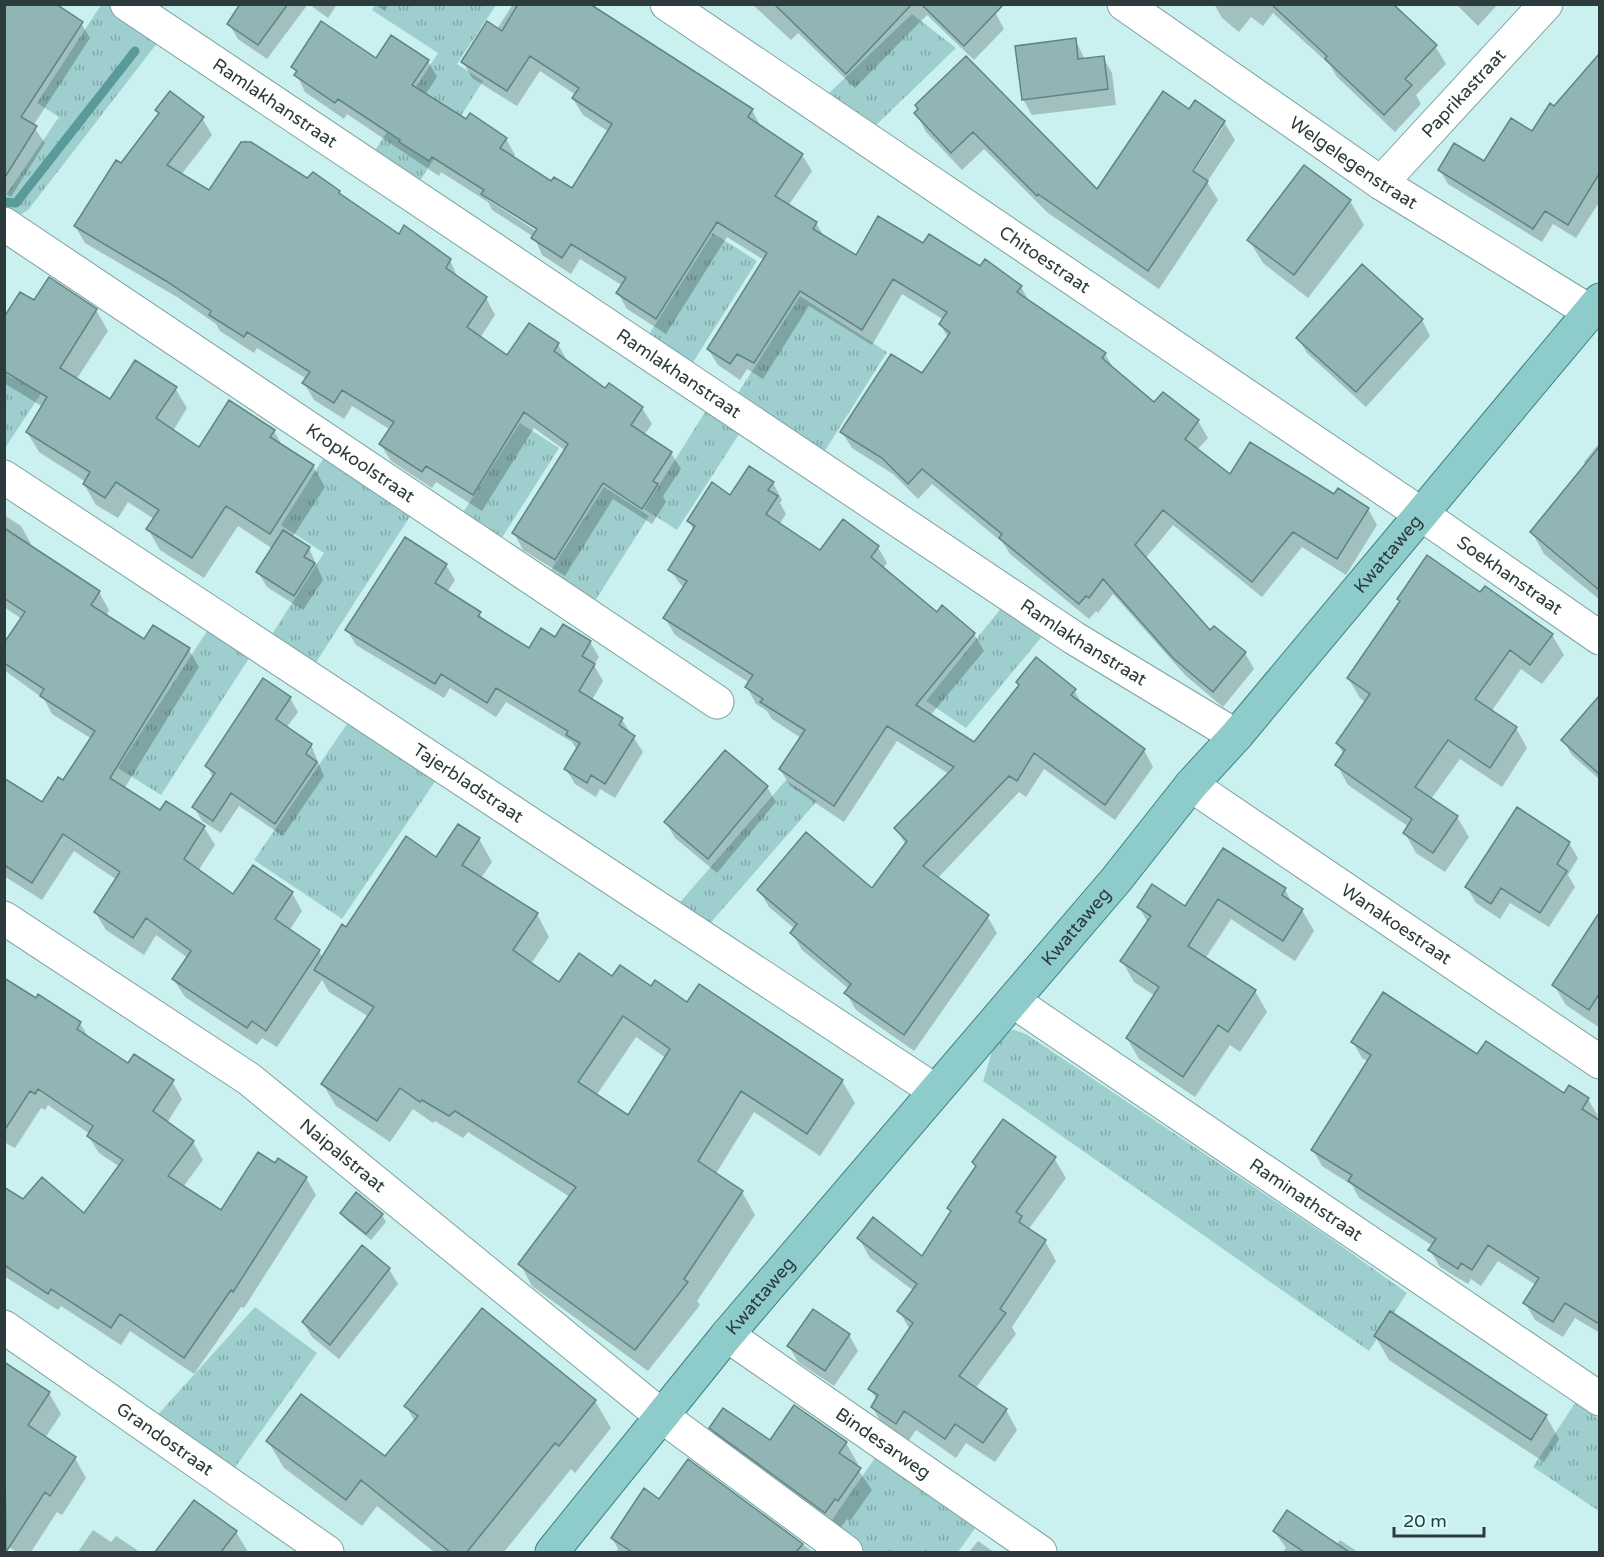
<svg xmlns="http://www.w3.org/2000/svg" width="1604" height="1557" viewBox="0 0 1604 1557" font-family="'Varela Round',sans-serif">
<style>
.grass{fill:url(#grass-tufts)}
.shadow{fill:#0003;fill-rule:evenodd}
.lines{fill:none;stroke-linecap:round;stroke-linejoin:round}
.stream{stroke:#5b9a9a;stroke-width:9}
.building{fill:#91b5b4;stroke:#618483;stroke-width:1.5;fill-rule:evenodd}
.minor-casing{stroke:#7da1a0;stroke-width:35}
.major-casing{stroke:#3a8282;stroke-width:35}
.minor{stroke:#fff;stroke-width:33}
.major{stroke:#8ecbcb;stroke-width:33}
.labels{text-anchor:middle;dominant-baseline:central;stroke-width:4.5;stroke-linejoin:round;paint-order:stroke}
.street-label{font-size:18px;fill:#2c3b3b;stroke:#d7fdfd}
</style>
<defs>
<pattern id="grass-tufts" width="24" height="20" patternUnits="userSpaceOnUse" patternTransform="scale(1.5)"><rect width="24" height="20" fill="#9ecfce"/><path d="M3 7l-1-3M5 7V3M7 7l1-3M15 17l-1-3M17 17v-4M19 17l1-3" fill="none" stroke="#81a9a8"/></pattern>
</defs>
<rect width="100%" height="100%" fill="#caf0ef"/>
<path class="grass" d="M101 5H111L158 38V42L28 210 17 217 5 215 4 198 59 117 37 103Z
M375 5H496L457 64 483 81 416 187 370 158 438 53 372 10Z
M912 14 956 48 872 129 826 96Z
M713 233 757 261 690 367 646 339Z
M800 296 887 352 821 457 733 401Z
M19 369 46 386 5 448V373L12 378Z
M709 406 743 428 677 530 644 509Z
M520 423 559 448 496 547 457 522Z
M328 451 416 507 313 667 269 639 324 553 281 525Z
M604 487 649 516 591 607 546 578Z
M1003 606 1044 634 966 728 926 701Z
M209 628 251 655 161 795 118 768Z
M349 721 436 780 342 919 254 860Z
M786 780 817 801 706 928 676 907Z
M1014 1030 1026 1034 1330 1238 1407 1293 1369 1351 983 1081 993 1048 1004 1032Z
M255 1307 317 1353 231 1473 154 1419Z
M1575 1403 1599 1419V1511L1533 1467Z
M877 1455 979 1523 958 1552H857L825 1530Z"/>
<path class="shadow" d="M4 4 81 23 90 38 33 126 45 143 11 197 4 193Z
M242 4H308L267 59 238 39 229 24Z
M309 4H337L328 18Z
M375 4H389L385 11Z
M513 4H586L752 110 761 127 802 155 812 171 788 206 816 223 825 238 856 257 924 245 1021 287 1030 303 1105 354 1115 371 1154 404 1164 394 1198 421 1208 438 1197 450 1230 476 1334 496 1368 509 1377 525 1346 575 1302 547 1262 597 1173 525 1145 559 1210 633 1245 653 1254 669 1223 707 1185 675 1113 594 1098 613 1096 611 1089 619 1010 554 1003 543 932 484 918 499 893 474 852 448 842 432 922 375 948 338 940 324 944 320 902 294 872 345 809 306 763 379 747 369 740 380 718 365 708 349 764 260 727 237 666 334 627 309 618 293 623 286 580 259 571 274 542 255 534 237 492 210 488 202 441 172 439 176 347 114 344 119 305 92 293 67 376 60 428 61 437 77 425 95 466 121 506 139 515 155 513 158 552 183 573 190 609 132 583 115 573 99 576 95 540 71 517 106 472 78 463 62 497 29ZM482 194 544 232 542 235 487 199Z
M752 4H995V12L1004 29 974 60 927 15 855 88 798 33 791 40Z
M1214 4H1392L1435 46 1446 64 1416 95 1421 104 1395 132 1337 77 1330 65 1273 13 1263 26 1251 17 1239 32 1222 18Z
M1456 4H1498L1478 26Z
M1075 39 1085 60 1103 57 1112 73 1116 105 1032 115 1023 99Z
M1600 57V201L1576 238 1553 224 1542 242 1448 184 1440 170 1485 163 1533 134Z
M966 59 1097 192 1189 111 1224 122 1235 140 1207 182 1218 200 1159 289 1048 213 984 149 962 170 926 132 916 113ZM1219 127H1223L1190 178 1187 176Z
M157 110 202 118 212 135 181 175 210 192 245 140 308 180 339 192 342 197 399 236 450 260 458 279 486 298 495 315 480 338 507 357 558 344 567 361 606 390 642 408 652 424 644 435 671 453 681 469 663 496 666 502 652 524 613 499 565 576 523 550 514 533 566 451 534 428 482 511 436 482 432 488 391 461 381 445 391 430 352 406 344 419 314 400 304 383 307 379 257 348 254 353 220 331 216 324 177 297 85 243 75 226 160 115Z
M1305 167 1350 201 1364 225 1308 298 1263 263 1249 240Z
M35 303 96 310 108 331 76 380 110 401 175 388 187 408 173 431 200 449 274 431 283 447 313 466 325 487 292 538 309 548 323 580 303 610 267 587 258 572 273 549 238 526 204 578 160 550 148 529 154 519 128 502 118 518 96 505 84 484 86 482 39 452 27 432 43 407 4 383V320Z
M1422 320 1430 336 1366 407 1307 353 1298 338Z
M1600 442V600L1544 554 1532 532 1586 465 1584 462Z
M773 483 782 500 780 503 786 514 779 525 820 552 878 547 887 563 883 569 937 614 974 634 984 651 930 716 974 744 1020 687 1018 683 1074 690 1083 706 1144 750 1153 767 1115 820 1044 769 1026 797 1019 792 937 879 987 916 997 933 914 1051 856 1010 846 993 849 989 802 950 792 933 795 929 769 907 759 890H873L906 845 896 829 949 774 897 741 844 822 790 786 780 769 801 738 772 719 767 711 756 704 747 687 750 683 675 635 665 618 684 589 670 570 694 531 689 521 731 497Z
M4 515 21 526 31 544 30 546 99 592 109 610 106 616 145 641 189 650 199 667 124 789 160 812 204 827 215 845 198 871 233 896 292 893 302 911 289 931 319 951 323 958 346 929 437 859 479 839 492 862 481 878 537 914 549 937 531 964 560 984 613 978 651 988 842 1081 855 1103 820 1156 754 1112 715 1175 742 1192 755 1215 697 1301 700 1305 648 1371 532 1286 520 1264 570 1197 468 1132 463 1138 435 1121 433 1123 413 1109 390 1142 336 1106 323 1084 369 1017 329 992 322 980 277 1047 262 1038 257 1045 185 997 174 980 188 958 156 935 144 955 106 930 95 912 117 880 74 851 42 900 4 876V780L42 804 63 782 92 739 52 714 44 699 4 670V645L22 619 4 607ZM636 1037 666 1058 629 1117 596 1096Z
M446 565 455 580 447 592 479 613 485 623 529 651 556 639 590 642 599 657 594 665 603 681 592 700 622 720 643 752 615 798 600 789 596 797 575 784 566 769 577 750 572 742 506 702 496 717 450 688 444 698 356 645 347 630Z
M1480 594 1552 635 1564 655 1542 684 1521 669 1491 712 1516 728 1527 748 1502 787 1460 759 1431 799 1457 817 1469 837 1445 872 1416 853 1405 833 1409 827 1348 785 1337 765 1344 755 1337 743 1366 703 1360 698 1348 678 1401 603 1398 599Z
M290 698 298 712 286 728 311 745 324 776 283 836 239 806 221 833 202 821 194 807 213 778 207 766ZM307 749H311L303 761Z
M1599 698H1600V780L1572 755 1563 740Z
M767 787 776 802 717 873 675 838 666 822Z
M1569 843 1578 858 1568 875 1575 887 1549 927 1510 903 1500 919 1476 903 1467 887Z
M1224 850 1285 890 1293 904 1302 910 1314 931 1295 961 1231 919 1205 959 1255 991 1267 1012 1240 1052 1230 1045 1195 1097 1139 1059 1127 1038 1155 996 1134 982 1122 961 1148 923 1139 907 1186 909Z
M1600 916V1028L1566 1005 1554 985Z
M4 980 80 1023 89 1038 129 1065 172 1081 182 1099 167 1123 193 1142 203 1160 183 1187 222 1212 276 1165 306 1178 316 1195 244 1308 241 1307 194 1374 130 1331 121 1345 61 1306 58 1310 4 1276V1189L23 1201 85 1215 120 1167 99 1153 88 1136 90 1134 48 1105 45 1110 41 1108 15 1148 4 1142Z
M1353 1042 1478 1056 1564 1095 1569 1087 1588 1099 1598 1116 1595 1120 1600 1122V1333L1575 1318 1563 1337 1535 1320 1525 1303 1536 1285 1498 1261 1481 1286 1471 1279 1468 1284 1440 1267 1430 1250 1433 1246 1359 1198 1352 1185 1322 1166 1313 1150 1369 1062 1362 1058Z
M1054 1158 1066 1178 1028 1230 1045 1241 1056 1261 1012 1327 1016 1334 975 1389 1006 1410 1017 1430 995 1462 966 1443 956 1458 916 1430 908 1442 884 1427 872 1407 877 1400 870 1389 910 1330 899 1311 914 1291 870 1258 859 1238 922 1258 952 1213 949 1208 977 1168 973 1162Z
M342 1213 382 1215 386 1222 371 1240 346 1220Z
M389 1269 398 1284 339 1359 312 1337 303 1322Z
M849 1335 858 1351 834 1386 798 1362 789 1346Z
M1375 1336 1546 1416 1559 1439 1544 1462 1389 1360Z
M4 1364 49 1393 61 1414 45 1438 75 1458 86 1478 62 1515 57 1512 31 1552H17L4 1544Z
M595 1401 611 1428 575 1473 571 1469 504 1552H434L377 1506 362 1526 284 1468 268 1441 385 1458 415 1422 406 1406Z
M711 1428 770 1442 846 1443 858 1464 856 1467 872 1490 850 1521 847 1519 837 1533 723 1449Z
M689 1461 813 1552H616L618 1549 612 1538 659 1501Z
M194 1502 236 1532 248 1552H157Z
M93 1530 111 1542 116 1536 140 1552H78Z
M1274 1531 1336 1545 1340 1540 1358 1552H1283L1286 1548Z
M978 1541 994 1552H969Z"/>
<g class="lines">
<path class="stream" d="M4 202 16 203 135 51"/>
</g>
<path class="building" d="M4 4H56L83 22 21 117 37 126 4 179Z
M240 4H288L258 45 227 24Z
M518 4H590L753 109 748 117 803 154 775 196 817 222 813 229 856 255 878 216 923 243 929 234 980 266 985 259 1022 286 1017 292 1106 353 1102 358 1154 402 1163 392 1199 420 1185 439 1230 474 1250 442 1334 494 1338 488 1369 508 1337 559 1293 532 1252 582 1163 510 1135 545 1210 630 1214 626 1246 652 1213 692 1173 658 1103 579 1089 598 1086 596 1079 604 999 538 1002 534 922 469 908 484 882 458 840 432 891 354 922 373 950 333 939 324 947 312 893 279 862 330 800 291 754 363 737 354 730 364 707 349 767 253 717 222 656 319 616 293 626 278 571 244 562 258 531 238 537 229 481 194 484 190 432 157 429 161 399 142 400 140 338 99 335 103 294 75 297 71 291 67 321 21 376 58 391 35 429 60 412 85 466 119 470 113 507 138 500 148 551 181 554 177 572 188 612 124 572 98 579 88 530 56 507 91 461 62 487 21 502 31Z
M774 4H912L846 74Z
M921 4H1004L964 46Z
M1271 4 1394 5 1437 45 1405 79 1412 85 1384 115 1325 59 1327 56Z
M1076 38 1078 59 1104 56 1108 89 1022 100 1015 46Z
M1599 54V174L1568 225 1545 211 1533 229 1438 170 1454 143 1484 161 1511 118 1532 131 1550 103 1554 106Z
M966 56 1097 189 1163 91 1189 109 1195 100 1225 121 1193 171 1208 181 1148 271 1038 194 1037 196 973 132 951 153 914 113 918 109 915 105Z
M170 91 204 117 167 165 209 190 241 142H251L307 178 313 172 340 191 339 193 399 234 404 225 451 259 446 268 487 297 467 327 507 355 529 323 559 343 554 351 605 388 609 383 643 407 631 425 672 452 653 481 658 484 642 509 603 483 555 560 512 533 568 444 524 412 473 495 426 466 422 472 379 444 394 422 342 390 334 403 302 383 310 372 247 332 244 337 209 315 211 311 166 281 74 226 116 160 121 163 159 113 155 110Z
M1304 165 1351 200 1294 275 1247 240Z
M1362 264 1423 319 1356 392 1296 338Z
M49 277 97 309 60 368 110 399 135 360 177 387 156 418 199 447 229 400 275 430 270 437 314 465 270 534 226 506 192 558 146 529 159 510 116 482 105 498 83 484 90 472 26 432 47 397 4 371V317L20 292 34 300Z
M1599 447V590L1530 532Z
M749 466 774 482 768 490 778 496 766 514 820 550 843 519 879 546 871 557 937 612 942 605 975 633 916 705 974 742 1019 685 1016 682 1036 657 1076 689 1071 695 1145 749 1105 805 1034 753 1017 781 1009 776 923 866 989 915 904 1035 844 993 851 984 790 933 797 924 757 890 806 832 872 888 907 841 894 828 954 767 887 726 834 806 779 769 805 730 760 702 763 699 745 687 753 675 663 618 687 581 668 570 695 526 687 521 712 482 730 495Z
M4 528 100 591 91 605 144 639 153 625 190 648 110 778 160 810 166 801 205 826 184 859 233 894 253 865 293 892 275 919 320 950 266 1031 252 1021 247 1028 172 979 191 951 146 918 133 938 94 912 120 872 63 834 32 883 4 865V778L42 802 58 777 63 780 95 731 40 696 44 689 4 663V643L25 612 4 598Z
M283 530 310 547 304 557 315 563 294 596 256 572Z
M405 537 447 564 435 583 481 612 478 616 529 648 541 628 555 637 563 624 591 641 582 656 595 664 579 691 623 718 619 725 635 736 605 784 591 775 587 783 564 769 580 743 566 735 568 731 496 688 487 703 441 674 435 684 345 630Z
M1427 555 1480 592 1485 586 1553 634 1530 665 1510 650 1475 699 1517 727 1490 768 1448 740 1415 787 1458 816 1433 853 1403 833 1412 819 1335 765 1345 750 1336 743 1370 694 1347 678 1400 601 1397 599Z
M263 678 291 697 276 719 312 744 306 754 317 762 275 824 231 793 213 821 192 807 215 773 205 766Z
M1599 696V774L1561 740Z
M725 750 768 786 708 859 664 822Z
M1517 807 1570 842 1557 864 1567 871 1540 913 1501 888 1491 904 1465 887Z
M458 824 480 838 462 865 538 913 513 950 559 982 579 953 612 976 620 965 651 986 655 980 687 1002 699 984 843 1080 807 1134 741 1091 698 1161 743 1191 684 1279 688 1282 635 1350 518 1264 576 1187 455 1111 449 1116 422 1100 420 1102 400 1088 377 1121 321 1084 374 1007 314 970 342 924 346 927 406 836 436 857ZM623 1016 670 1049 628 1115 578 1082Z
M1223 848 1286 888 1282 895 1303 909 1283 941 1218 899 1188 946 1256 990 1228 1032 1218 1025 1183 1077 1126 1038 1159 987 1120 961 1151 916 1137 907 1152 884 1185 906Z
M1599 913V994L1589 1010 1552 985Z
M4 978 36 998 38 994 81 1022 77 1029 128 1063 134 1054 174 1080 153 1111 194 1141 168 1176 221 1210 258 1152 275 1163 278 1158 307 1177 233 1292 231 1290 184 1358 120 1314 111 1328 51 1289 48 1294 4 1265V1187L23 1199 42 1177 84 1213 123 1160 87 1136 93 1126 38 1089 35 1094 30 1091 4 1131Z
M1383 992 1477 1054 1486 1041 1564 1093 1569 1085 1589 1098 1582 1109 1599 1120V1324L1565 1303 1553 1322 1523 1303 1539 1278 1488 1245 1472 1270 1461 1263 1458 1269 1428 1250 1436 1239 1348 1181 1352 1175 1311 1150 1371 1055 1351 1042Z
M1003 1119 1056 1157 1016 1212 1022 1216 1019 1222 1046 1240 1000 1309 1006 1313 959 1376 1007 1409 983 1443 955 1424 945 1439 904 1411 896 1424 871 1407 878 1395 868 1389 913 1323 897 1311 917 1284 857 1238 873 1217 922 1256 951 1211 947 1208 976 1166 972 1162Z
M356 1192 383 1214 366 1234 340 1213Z
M362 1245 390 1268 330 1345 302 1322Z
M482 1308 596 1400 559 1446 555 1443 467 1552H450L361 1480 346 1500 266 1441 301 1394 385 1456 418 1416 404 1406Z
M813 1309 850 1334 825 1371 787 1346Z
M1390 1311 1547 1415 1531 1440 1374 1336Z
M4 1362 50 1392 28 1425 76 1457 50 1496 45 1492 6 1552Z
M794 1405 847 1442 839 1453 861 1468 838 1501 835 1499 825 1513 709 1428 723 1408 770 1440Z
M688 1459 803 1544 796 1552H632L611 1538 644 1488 659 1499Z
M194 1500 237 1531 221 1552H155Z
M1287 1510 1349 1552H1304L1273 1531Z"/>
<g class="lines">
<defs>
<g id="minor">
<path id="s1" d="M127 4 1074 638 1236 736"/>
<path id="s2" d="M667 4 1421 514 1600 638"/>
<path id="s3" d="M1124 4 1381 183 1589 311"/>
<path id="s4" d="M1381 183 1546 4"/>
<path id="s5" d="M4 224 717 702"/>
<path id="s6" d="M4 477 934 1090"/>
<path id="s7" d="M1191 785 1600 1062"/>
<path id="s8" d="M4 918 249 1079 663 1417 846 1552"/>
<path id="s9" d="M1013 1001 1600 1399"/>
<path id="s10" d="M4 1327 327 1552"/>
<path id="s11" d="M727 1335 1040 1552"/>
</g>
<g id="major">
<path id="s12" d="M552 1552 727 1335 1116 880 1191 785 1236 736 1600 300"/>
</g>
</defs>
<use href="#minor" class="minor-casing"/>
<use href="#major" class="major-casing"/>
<use href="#minor" class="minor"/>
<use href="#major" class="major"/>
</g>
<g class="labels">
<g class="street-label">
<text stroke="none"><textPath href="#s4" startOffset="122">Paprikastraat</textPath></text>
<text stroke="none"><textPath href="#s1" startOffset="178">Ramlakhanstraat</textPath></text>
<text stroke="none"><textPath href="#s3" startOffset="279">Welgelegenstraat</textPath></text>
<text stroke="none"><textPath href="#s2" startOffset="456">Chitoestraat</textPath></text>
<text stroke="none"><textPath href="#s1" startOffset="664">Ramlakhanstraat</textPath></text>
<text stroke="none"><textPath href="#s5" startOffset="429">Kropkoolstraat</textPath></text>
<text stroke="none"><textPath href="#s12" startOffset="1302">Kwattaweg</textPath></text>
<text stroke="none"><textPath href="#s2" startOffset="1018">Soekhanstraat</textPath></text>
<text stroke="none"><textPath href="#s1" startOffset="1150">Ramlakhanstraat</textPath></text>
<text stroke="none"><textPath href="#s6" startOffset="556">Tajerbladstraat</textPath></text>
<text stroke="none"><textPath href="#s7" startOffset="248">Wanakoestraat</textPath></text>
<text stroke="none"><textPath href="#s12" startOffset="816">Kwattaweg</textPath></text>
<text stroke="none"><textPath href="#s8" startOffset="414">Naipalstraat</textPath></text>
<text stroke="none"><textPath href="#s9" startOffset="354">Raminathstraat</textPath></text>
<text stroke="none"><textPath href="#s12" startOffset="330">Kwattaweg</textPath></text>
<text stroke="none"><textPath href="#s10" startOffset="196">Grandostraat</textPath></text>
<text stroke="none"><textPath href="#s11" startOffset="190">Bindesarweg</textPath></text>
</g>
</g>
<rect width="1604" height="1557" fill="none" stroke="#2c3b3b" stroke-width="12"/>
<path d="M1394 1527v9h90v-9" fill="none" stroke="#2c3b3b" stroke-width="3"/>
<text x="1403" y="1527" font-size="18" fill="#2c3b3b" stroke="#d7fdfd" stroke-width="4.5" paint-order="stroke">20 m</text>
</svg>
